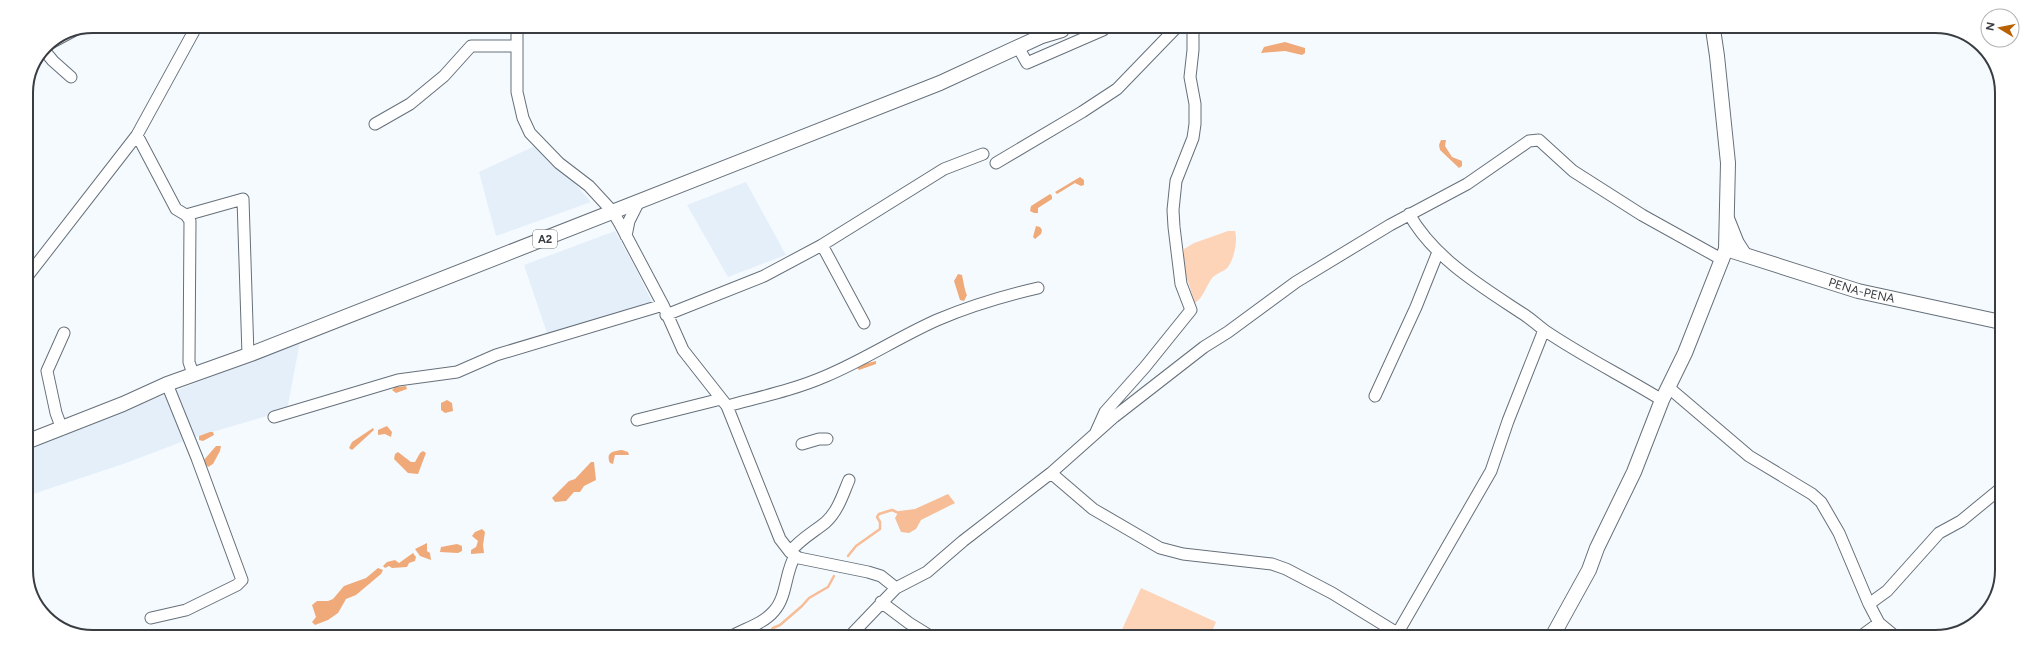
<svg xmlns="http://www.w3.org/2000/svg" width="2028" height="663" viewBox="0 0 2028 663" font-family="Figtree,sans-serif">
<style>
.built{fill:#e5effa}
.green{fill:#fdd4b8}
.forest{fill:#f0aa79}
.water{fill:#f6bd96}
.lines{fill:none;stroke-linecap:round;stroke-linejoin:round}
.stream{stroke:#f6bd96;stroke-width:2.5}
.minor-casing{stroke:#66707a;stroke-width:13}
.major-casing{stroke:#66707a;stroke-width:16}
.minor{stroke:#fff;stroke-width:11}
.major{stroke:#fff;stroke-width:14}
.labels{text-anchor:middle;dominant-baseline:central;stroke-width:3;stroke-linejoin:round;paint-order:stroke}
.shield{fill:#fff;stroke:#74777b;stroke-width:1}
.shield-label{font-size:11px;font-weight:bold;fill:#393d42}
.street-label{font-size:12px;fill:#393d42;stroke:#fff}
.rim{fill:none;stroke:#393d42;stroke-width:2}
</style>
<rect width="100%" height="100%" fill="#f5faff"/>
<path class="built" d="M537 145 569 177 591 202 496 236 479 172Z
M746 182 786 255 728 277 687 205Z
M615 231 637 271 654 306 548 336 524 265Z
M300 342 287 410 192 438 126 463 27 496 26 449Z"/>
<path class="green" d="M1228 231H1235C1238 241 1234 259 1228 267 1224 272 1216 273 1212 278 1206 286 1204 297 1195 303L1184 269V249L1194 243Z
M1141 588 1216 622 1210 636H1119Z"/>
<path class="forest" d="M1285 42 1305 48V53L1302 55 1285 51 1261 53 1264 47Z
M1441 140H1446L1445 146 1452 157 1462 161V166L1459 168 1440 150 1439 145Z
M1080 177 1084 180V185L1081 186 1075 183 1057 194 1055 192Z
M1050 194 1052 196V199L1038 208V213H1034L1030 211 1031 206Z
M1036 226 1040 227 1042 230 1041 234 1035 239 1033 237Z
M958 274 962 275C963 279 965 292 967 295L964 301 960 300 954 281Z
M876 361V364L859 370 857 368 859 365Z
M406 386 407 389 396 393 392 390 395 387Z
M447 400 452 403 453 411 445 413 441 410V403Z
M387 426 392 432 391 437 385 434 378 435V430Z
M373 428 374 430 352 450 349 448 352 442Z
M210 432H213L214 435 203 441 199 440V436Z
M216 446H221L220 451 213 464 208 467 203 461Z
M622 450 628 452 629 455H615L613 464 610 463C605 452 614 451 622 450Z
M423 451 426 453 418 474 408 473 394 459 395 454 398 452 411 462H415L420 453Z
M591 462H594L596 480 584 486 580 492H574L566 501 555 502 552 498 569 481 575 479Z
M482 529 485 532 483 545 484 553 471 554V550L476 547 478 541 472 536 475 532Z
M427 543V551L430 553 431 560 420 556 415 549Z
M457 544 462 546V551L458 553 440 552 441 547Z
M413 553 416 557 415 561 409 563 407 567 392 568 389 566 385 568 383 566 387 562 395 560 399 563Z
M378 568 383 570 381 574 356 595 346 599 338 613 328 620 315 625 312 622 316 617 312 605 317 601H328L333 599 344 586 366 578Z
M260 629 271 635H246Z"/>
<path class="water" d="M948 494 955 503 921 520 916 529 909 533 901 532 895 518 899 511 915 509Z"/>
<g class="lines">
<path class="stream" d="M848 556 856 546 880 529V522L877 517 879 514 892 510 901 514
M766 636 773 628 780 625 802 606 809 598 828 587 834 576"/>
<defs>
<path id="minor" d="M517 30V92L523 118 530 133 559 163 589 186 613 212 620 224 663 305 683 350 727 406 780 539 790 552 799 558 868 572 881 576 896 588
M45 46 73 31
M1018 47 1027 63 1103 30
M43 49 53 61 71 77
M375 124 410 104 444 76 471 46H516
M137 135 176 209 186 215 190 221 189 362 193 374
M996 163 1082 112 1117 89 1175 29
M1409 214C1434 258 1479 285 1520 312 1529 317 1536 324 1544 330 1582 356 1623 376 1662 400
M186 215 243 199 248 355
M1728 217 1738 242 1747 256
M626 236 629 221 639 201
M822 245 944 169 983 154
M26 278 137 135 194 31
M666 315 764 276 822 245 864 323
M1668 387 1749 456 1812 494 1821 502 1839 533 1869 604 1879 623 1860 637
M1375 396 1416 307 1438 252
M727 406C760 397 794 390 826 376 864 360 899 337 937 320 970 306 1003 296 1038 288
M274 417 398 380 457 372 496 355 663 305
M637 420 721 399
M62 429 56 413 47 371 64 333
M1096 432 1105 412 1145 367 1191 310 1181 284 1174 227 1173 210 1176 181 1193 138 1195 124V104L1190 77 1193 50V29
M802 444 819 439H827
M1051 473 1093 509 1160 548 1183 554 1272 564 1286 569 1332 593 1402 636
M790 552C800 539 814 532 826 522 838 511 843 494 849 480
M881 602 909 623 930 636
M1869 604 1887 591 1939 533 1961 521 2000 489
M151 618 186 610 237 585 242 580 197 458 167 384
M1879 623 1896 637
M1397 634 1491 471 1508 421 1544 330
M734 635C747 628 764 623 774 611 787 597 785 572 795 556
M850 636 896 588 927 572 963 541 1051 473 1114 417 1204 347 1228 332 1296 282 1390 225 1467 184 1529 141 1539 140 1573 171 1642 215 1723 260"/>
<g id="major">
<path id="s1" d="M1726 249 1858 291 2001 322"/>
<path d="M26 442 123 404 167 384 251 354 940 83 1042 36 1062 30"/>
<path d="M1552 637 1589 570 1597 548 1634 472 1662 400 1685 353 1726 249 1728 163 1717 56 1713 29"/>
</g>
</defs>
<use href="#minor" class="minor-casing"/>
<use href="#major" class="major-casing"/>
<use href="#minor" class="minor"/>
<use href="#major" class="major"/>
</g>
<g class="labels">
<rect class="shield" x="533" y="230" width="24" height="18" rx="3"/>
<g class="shield-label">
<text x="545" y="239">A2</text>
</g>
<g class="street-label">
<text stroke="none"><textPath href="#s1" startOffset="142">PENA-PENA</textPath></text>
</g>
</g>
<path d="M0 0H2028V663H0ZM93 33H1935A60 60 0 0 1 1995 93V570A60 60 0 0 1 1935 630H93A60 60 0 0 1 33 570V93A60 60 0 0 1 93 33Z" fill="#fff" fill-rule="evenodd"/>
<path class="rim" d="M93 33H1935A60 60 0 0 1 1995 93V570A60 60 0 0 1 1935 630H93A60 60 0 0 1 33 570V93A60 60 0 0 1 93 33Z"/>
<g transform="translate(2000 28) rotate(280)"><circle r="19" fill="#ffffff" stroke="#b0b1b3"/>
<path d="M0-3L7 15L0 10L-7 15Z" fill="#b96000"/>
<text y="-6" font-size="11" font-weight="bold" text-anchor="middle" fill="#393d42">N</text>
</g>
</svg>
